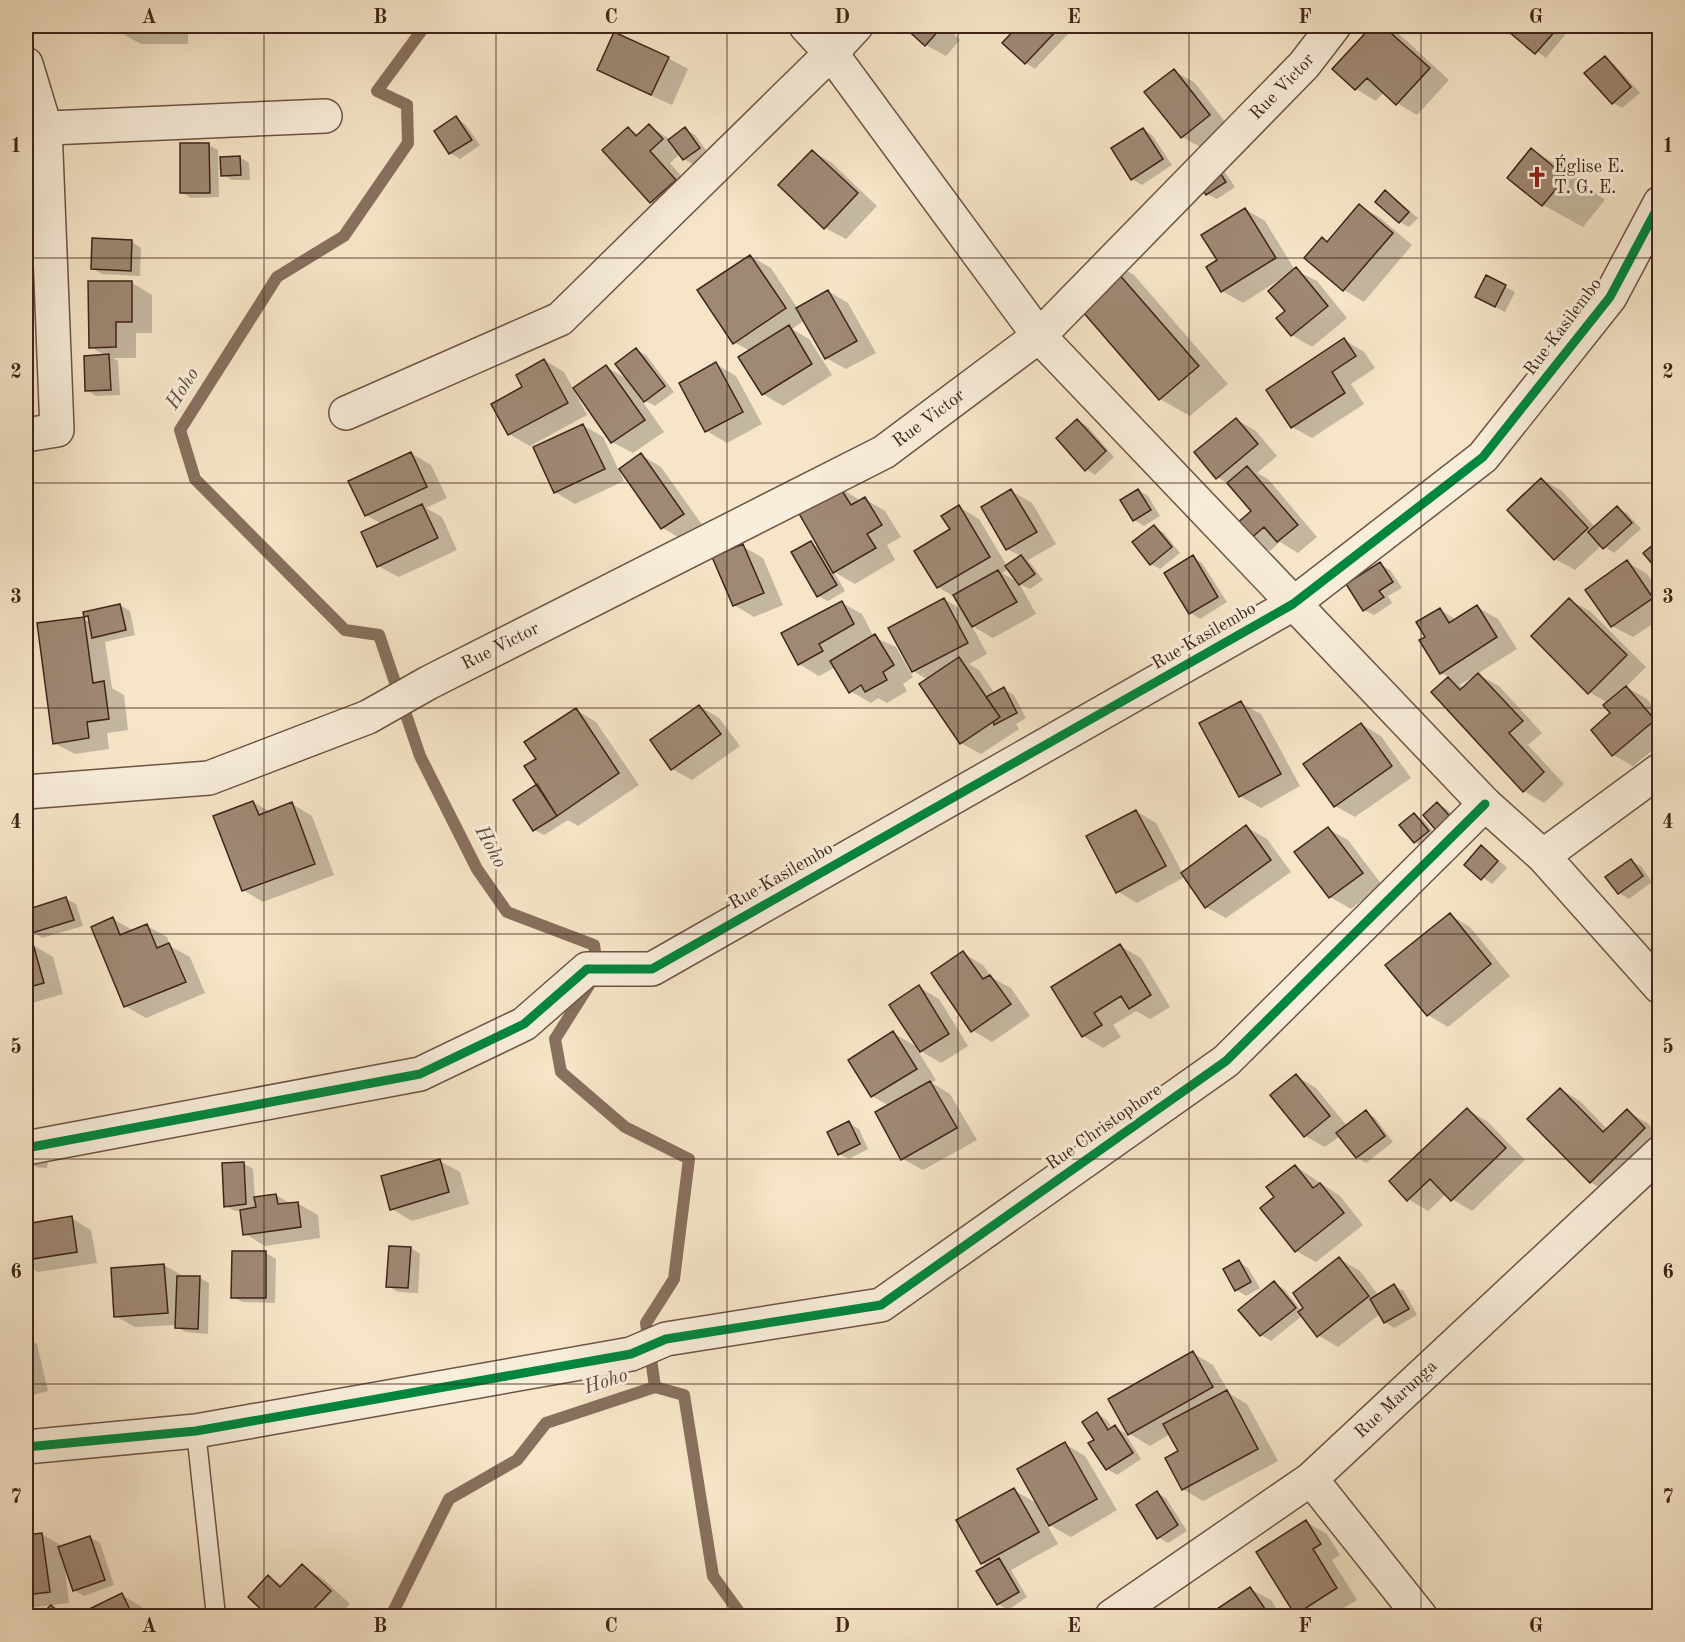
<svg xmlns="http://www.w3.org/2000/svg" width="1685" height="1642" viewBox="0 0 1685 1642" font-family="'Old Standard TT',serif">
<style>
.shadow{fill:#0003;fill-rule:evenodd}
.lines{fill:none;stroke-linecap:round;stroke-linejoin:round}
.stream{stroke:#88705e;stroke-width:12}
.building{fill:#9f8874;stroke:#402419;stroke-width:1.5}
.lane-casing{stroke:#6e5445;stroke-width:21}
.street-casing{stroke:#6e5445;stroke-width:36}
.lane{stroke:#f9eedb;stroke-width:18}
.street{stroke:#f9eedb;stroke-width:33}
.cycleway-casing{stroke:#f9eedb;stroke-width:13}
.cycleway{stroke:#00873e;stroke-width:9}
.grid{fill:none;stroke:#402419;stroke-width:1.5;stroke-opacity:0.55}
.labels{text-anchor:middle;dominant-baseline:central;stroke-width:6;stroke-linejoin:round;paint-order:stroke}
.street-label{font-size:18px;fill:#402419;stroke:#f9eedb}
.poi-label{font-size:18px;fill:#402419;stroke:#f9eedb;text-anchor:start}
.water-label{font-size:20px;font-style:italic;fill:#644a3c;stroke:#f9eedb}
.neatline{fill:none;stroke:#402419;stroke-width:2}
.grid-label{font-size:20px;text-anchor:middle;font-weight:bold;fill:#402419}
</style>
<rect width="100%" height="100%" fill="#f6e5c8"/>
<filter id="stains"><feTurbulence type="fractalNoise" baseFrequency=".00333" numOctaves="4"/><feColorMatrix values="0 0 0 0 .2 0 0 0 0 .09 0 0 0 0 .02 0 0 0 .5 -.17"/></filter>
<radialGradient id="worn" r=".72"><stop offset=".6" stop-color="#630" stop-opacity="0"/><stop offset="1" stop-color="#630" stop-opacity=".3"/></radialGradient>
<path class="shadow" d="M121 26H188V44H141L121 33Z
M905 26H958L952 32 960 40 946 56 926 45Z
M1021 26H1059L1068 34 1035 69 1026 63 1005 43Z
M1374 26H1384L1398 33 1449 80 1417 115 1397 103 1384 92 1376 101 1356 89 1334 69Z
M1494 26H1554L1565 35 1546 58 1512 32 1510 35Z
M668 58 688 69 672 105 619 81 599 70Z
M1605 58 1614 64 1640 93 1622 108 1613 103Z
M1174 71 1194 82 1229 127 1202 148 1182 137Z
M456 118 465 124 480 145 460 159 450 153Z
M649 126 671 140 685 129 695 135 709 154 694 165 684 159 680 154 670 163 695 192 671 214 651 202 628 128 639 135Z
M1143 129 1152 135 1172 165 1142 185 1132 179Z
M209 145 218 150 219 197 191 198 181 192Z
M1532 150 1571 173 1605 200 1583 227 1543 205Z
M812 151 832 163 877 206 846 239 825 228 780 185Z
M240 157 249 163 250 180H232L223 175Z
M1214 165 1224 171 1235 187 1217 199 1207 194Z
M1385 192 1395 198 1418 218 1409 227 1400 222Z
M1359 206 1379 217 1412 245 1364 302 1344 290 1328 243Z
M1245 209 1265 221 1295 270 1317 281 1347 318 1312 347 1292 335 1287 312 1284 277 1243 303 1222 291 1220 261Z
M132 242 141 248 140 276 102 274 92 268Z
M750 256 771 268 798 309 828 291 848 303 876 353 846 369 826 358 805 320 792 329 809 339 832 375 783 406 763 394 750 351 734 342Z
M1104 258 1134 275 1228 384 1190 416 1160 399Z
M1486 277 1515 292 1505 312 1486 302Z
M132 283 152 295V333H136V358H113L118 361 120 395 96 396 87 390 106 356 91 347Z
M1344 340 1364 352 1375 368 1351 384 1364 404 1312 438 1292 427Z
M636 350 646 355 674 392 655 406 640 398 664 432 633 453 612 442 606 367 629 380Z
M544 360 564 372 587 415 530 446 509 434 493 405 524 388Z
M716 364 736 376 762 424 727 443 707 431Z
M1236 419 1256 431 1277 456 1257 473 1268 479 1317 537 1298 553 1280 542 1270 551 1249 539 1253 511 1230 485 1217 477Z
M1078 421 1087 426 1114 457 1095 475 1086 469Z
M583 425 603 437 624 481 575 504 555 492Z
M411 453 431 465 447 498 426 508 442 517 457 550 399 577 378 566 382 524 366 515Z
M641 455 661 467 703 526 683 540 663 528Z
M1541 479 1562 491 1595 527 1617 508 1627 513 1641 529 1614 553 1602 545 1575 570 1555 559Z
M839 487 861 501 865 499 885 511 901 537 887 545 895 560 855 584 834 572 845 591 828 601 818 596 811 543 821 549Z
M1138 490 1148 496 1160 516 1144 526 1134 520Z
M1011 491 1032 503 1056 544 1028 560 1043 580 1030 589 1020 584 1009 569 1002 573 1019 583 1036 614 993 638 972 626 987 654 969 664 979 670 995 694 1004 689 1014 695 1026 718 1016 724 1019 729 981 754 961 743 928 680 913 671 944 599 964 611 956 598 938 587 959 507 979 519 1007 566 1021 556 1007 549Z
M1154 527 1164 533 1180 553 1160 569 1151 564Z
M742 546 763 558 783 605 754 617 734 605Z
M1193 557 1202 563 1227 602 1200 619 1191 613Z
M1627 562 1647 574 1660 591V619L1633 637 1612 626Z
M1380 564 1390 570 1402 588 1388 596 1392 603 1374 615 1364 610Z
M1569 600 1590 611 1646 667 1626 687 1647 699 1660 715V744L1633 766 1613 755 1612 713 1608 703 1589 692Z
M842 603 862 614 874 637 896 647 913 677 903 684 907 691 887 703 878 698 871 703 850 691 836 667 819 676 799 664Z
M120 605 130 611 135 635 105 642 112 688 124 695 128 730 107 733 109 749 75 754 54 743 83 618 91 623 90 618 86 616Z
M1477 607 1498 619 1517 649 1477 674 1499 686 1542 733 1528 745 1564 784 1544 803 1524 791 1433 692 1449 677 1441 673 1440 610 1457 620ZM1476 675 1477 676 1464 688 1459 685Z
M1241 703 1261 714 1300 786 1261 808 1240 796Z
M699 706 719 718 740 746 692 780 672 769Z
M576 710 596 722 639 785 578 826 568 820 544 835 534 830 538 785V759Z
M1361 724 1381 736 1411 778 1355 817 1335 806Z
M253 802 270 812 292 804 312 816 334 875 263 902 243 890Z
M1437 804 1447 809 1463 828 1425 815Z
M1136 811 1156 823 1183 874 1246 827 1267 839 1291 872 1226 918 1206 907 1185 877 1137 903 1117 891Z
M1414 815 1424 820 1438 837 1425 848 1415 842Z
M1328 829 1348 840 1382 885 1351 909 1330 897 1297 852Z
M1481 847 1491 853 1507 868 1492 884 1466 865Z
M1631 861 1641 866 1652 882 1629 899 1619 893 1607 878Z
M66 899 76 904 83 926 42 938 33 932Z
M1450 915 1470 927 1510 976 1448 1027 1428 1015Z
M113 919 134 931 147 926 167 937 170 946 190 957 205 993 146 1018 125 1006Z
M33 945 53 957 63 994 26 1005V948Z
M1120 946 1141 958 1170 1007 1150 1019 1136 1011 1113 1025 1121 1037 1103 1048 1083 1036Z
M963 953 983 965 992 978 1011 988 1030 1016 992 1042 972 1030Z
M919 987 939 999 968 1046 941 1063 916 1048 936 1080 932 1083 950 1094 977 1140 923 1170 903 1159 889 1106 872 1096 893 1033 919 1048Z
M1296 1076 1316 1088 1347 1126 1366 1112 1375 1118 1393 1142 1366 1163 1357 1157 1340 1136 1325 1147 1305 1136Z
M1560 1089 1580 1101 1608 1130 1627 1111 1647 1123 1660 1135V1145L1611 1194 1590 1182Z
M1467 1110 1487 1121 1525 1160 1472 1211 1452 1199 1446 1194 1428 1211 1408 1199Z
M849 1123 859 1129 868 1149 849 1159 839 1154Z
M49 1155 47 1168 36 1167 26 1161Z
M440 1161 460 1172 469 1204 412 1221 392 1209Z
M243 1163 253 1169 255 1199 276 1195 291 1204 297 1203 318 1215 320 1238 265 1246 245 1234 241 1211H235L226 1206Z
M1295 1166 1340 1196 1363 1225 1316 1262 1296 1251 1276 1198Z
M71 1218 91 1230 97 1263 38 1272 26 1265V1225Z
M411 1248 420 1254 418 1293 398 1292 388 1286Z
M233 1253H266L276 1259 275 1303 243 1302 233 1297Z
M1339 1259 1360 1271 1379 1296 1394 1286 1404 1291 1417 1315 1394 1328 1385 1322 1380 1314 1338 1347 1318 1335 1302 1316 1271 1341 1261 1335 1274 1283 1284 1289 1302 1311Z
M1239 1262 1248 1268 1260 1288 1246 1296 1237 1290Z
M164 1265 185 1277 200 1278 209 1283 208 1334 186 1332 176 1327V1325L135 1327 115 1316Z
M26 1335 27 1339 37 1344 48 1391 26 1397Z
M1193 1353 1213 1365 1230 1394 1247 1404 1278 1461 1203 1501 1183 1489 1180 1452 1170 1434 1150 1446 1130 1434Z
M1097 1414 1107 1420 1113 1429 1115 1427 1125 1433 1141 1459 1117 1475 1107 1469 1096 1440Z
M1065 1444 1085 1456 1117 1510 1071 1537 1046 1523 1058 1544 1011 1570 1027 1597 1008 1610 998 1604 987 1566 982 1563 1014 1490 1038 1504Z
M1157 1493 1166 1498 1187 1531 1168 1543 1158 1537Z
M1306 1522 1327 1534 1340 1555 1332 1560 1357 1600 1330 1616H1301L1296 1613Z
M42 1534 62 1546 90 1537 100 1543 114 1585 84 1596 74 1590 66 1568H65L69 1603 28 1608 26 1607V1536Z
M302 1566 322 1578 350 1604 338 1616H270L250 1597 269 1577 283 1585Z
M1250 1589 1271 1600 1281 1616H1213L1211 1614Z
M122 1595 142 1607 147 1616H78Z
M52 1606 61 1612 66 1616H41Z"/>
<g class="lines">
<path class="stream" d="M425 26 377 91 407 105 408 143 344 236 277 277 180 430 195 479 345 630 379 635 420 756 477 869 507 912 594 945 598 971 555 1039 561 1072 625 1127 689 1159 674 1279 646 1323 655 1387
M655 1387 684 1395 713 1576 742 1616
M391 1616 449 1499 517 1460 546 1423 655 1387"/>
</g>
<path class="building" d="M119 26H168L169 33H119Z
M903 26H939L941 28 925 46Z
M1018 26H1057L1059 28 1025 64 1002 43Z
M1372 26H1383L1430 68 1396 105 1367 78 1355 90 1332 69Z
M1502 26H1553L1557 29 1535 54Z
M614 32 669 57 651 95 597 70Z
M1605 56 1631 87 1612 104 1584 73Z
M1174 69 1210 115 1181 138 1144 92Z
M456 116 472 140 449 154 434 131Z
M649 124 663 139 650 151 676 180 650 203 602 150 628 127 636 136Z
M685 127 700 148 683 160 668 140Z
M1143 128 1163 159 1131 180 1111 148Z
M180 143H209L210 193H180Z
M1531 148 1566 177 1542 206 1507 178Z
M812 150 858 193 824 229 778 185Z
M240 156 241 175 221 176 220 157Z
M1214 163 1226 182 1206 195 1194 177Z
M1385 190 1409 212 1399 223 1375 202Z
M1359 204 1393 233 1343 291 1304 258 1322 237 1327 242Z
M1245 208 1276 258 1221 292 1206 267 1217 260 1201 235Z
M92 238 132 240 131 271 91 269Z
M750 255 786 308 733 344 697 290Z
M1103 256 1199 366 1159 400 1064 290Z
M1296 267 1328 306 1291 336 1276 318 1285 311 1268 291Z
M1486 275 1506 285 1495 307 1475 297Z
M88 281H132V322H116V347L89 348Z
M828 290 857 341 825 359 796 308Z
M789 325 812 364 762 395 738 357Z
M1344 338 1356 356 1332 372 1345 393 1291 428 1266 390Z
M636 348 665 386 644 402 615 364Z
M109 354 111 390 85 391 84 356Z
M544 359 568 403 508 435 491 404 522 387 516 375Z
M716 362 743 412 705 432 679 383Z
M606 365 645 420 611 443 573 388Z
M1236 418 1258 444 1216 479 1194 452Z
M1077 419 1106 451 1085 471 1056 438Z
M583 424 605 469 554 493 533 447Z
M411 452 427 487 365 516 348 481Z
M641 453 684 514 661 529 619 469Z
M1247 466 1298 525 1277 542 1264 527 1249 540 1235 525 1251 511 1227 483Z
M1541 478 1588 528 1554 560 1507 510Z
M839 486 851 505 865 497 882 525 867 534 876 548 833 573 797 510Z
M1011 489 1037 532 1006 550 981 507Z
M1138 489 1151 510 1133 521 1120 500Z
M422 504 438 538 377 567 361 532Z
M959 505 990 557 937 588 914 551 950 529 941 516Z
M1617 506 1632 523 1603 549 1588 532Z
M1154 525 1172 547 1150 565 1132 542Z
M1660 539V573L1643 553Z
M811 541 837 585 817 597 791 552Z
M743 544 764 593 733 606 712 557Z
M1021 555 1035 574 1019 585 1005 566Z
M1193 555 1218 597 1189 614 1164 573Z
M1627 560 1653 598 1611 627 1585 590Z
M1380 562 1393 582 1379 591 1384 597 1363 611 1346 584Z
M998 570 1017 602 972 627 953 595Z
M944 598 968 643 912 672 888 628Z
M1569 598 1627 655 1588 694 1531 636Z
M842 601 854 624 819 644 823 651 798 665 781 633Z
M120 604 126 630 92 638 88 616 84 617 83 612Z
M1477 605 1497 637 1440 674 1419 640 1425 637 1416 622 1440 608 1449 623Z
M84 617 93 683 104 681 109 719 87 722 89 738 53 744 37 623Z
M875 634 894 665 883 672 887 680 865 692 861 685 849 693 830 661Z
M959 657 1000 717 960 744 919 684Z
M1478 673 1523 721 1509 733 1544 772 1523 792 1431 692 1448 677 1460 690Z
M1626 686 1655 720 1612 756 1591 730 1610 713 1603 705Z
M1004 687 1017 713 994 725 993 722 1000 717 986 697Z
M1241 701 1281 774 1239 797 1199 723Z
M699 705 721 734 671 770 650 740Z
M576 708 619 773 557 816 524 766 536 759 524 742Z
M1361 723 1392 766 1334 807 1303 764Z
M537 784 557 816 533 831 513 800Z
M253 801 259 815 292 802 315 864 242 891 213 816Z
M1437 802 1455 822 1440 835 1423 815Z
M1136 810 1166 866 1116 893 1086 836Z
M1414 813 1429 831 1414 843 1399 825Z
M1246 825 1271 860 1205 908 1181 873Z
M1328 827 1363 873 1329 898 1294 852Z
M1481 845 1498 861 1481 880 1464 865Z
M1631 859 1643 876 1618 894 1605 877Z
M66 897 74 920 32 933 26 910Z
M1450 913 1491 964 1427 1016 1385 965Z
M113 917 120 935 147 924 157 948 169 943 186 982 124 1007 91 927Z
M33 944 44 983 26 988V946Z
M1120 944 1151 995 1129 1009 1121 996 1094 1013 1102 1025 1082 1037 1051 987Z
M963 951 983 979 990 975 1011 1004 971 1032 931 973Z
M919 985 949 1034 920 1052 889 1005Z
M893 1031 917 1069 871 1097 848 1060Z
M1296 1074 1330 1116 1304 1137 1270 1095Z
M930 1081 957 1128 901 1160 875 1112Z
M1560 1088 1603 1132 1627 1109 1645 1128 1590 1183 1527 1119Z
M1467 1108 1506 1148 1451 1201 1430 1179 1407 1201 1389 1181Z
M1366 1110 1385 1136 1356 1158 1336 1133Z
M849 1121 860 1144 838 1155 827 1132Z
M440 1159 449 1192 390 1210 381 1176Z
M244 1162 246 1204 224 1207 222 1163Z
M1295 1165 1313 1188 1320 1183 1344 1213 1295 1252 1260 1208 1274 1197 1266 1187Z
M276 1194 278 1204 298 1202 301 1227 243 1235 240 1210 256 1207 254 1197Z
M72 1216 77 1252 26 1260V1224Z
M389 1246 411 1247 408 1288 386 1287Z
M232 1251H266V1298H231Z
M1339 1257 1369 1296 1317 1337 1298 1312 1303 1308 1293 1293Z
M1239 1260 1251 1282 1235 1291 1223 1269Z
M164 1264 168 1313 114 1317 111 1268Z
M177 1276H200L198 1329 175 1328Z
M1274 1281 1296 1308 1260 1336 1238 1310Z
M1394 1284 1409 1309 1384 1323 1370 1299Z
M1193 1351 1213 1387 1128 1435 1108 1399Z
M1227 1390 1258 1449 1182 1490 1165 1458 1178 1451 1163 1424Z
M1097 1412 1108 1430 1115 1425 1133 1453 1106 1470 1088 1443 1094 1440 1082 1422Z
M1065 1442 1097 1499 1049 1526 1017 1469Z
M1014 1488 1039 1532 981 1564 956 1520Z
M1157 1491 1178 1525 1157 1539 1136 1505Z
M1306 1520 1321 1544 1313 1549 1337 1588 1295 1615 1256 1552Z
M42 1533 50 1592 26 1595V1535Z
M90 1536 105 1580 73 1591 58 1547Z
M999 1558 1019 1592 997 1605 976 1571Z
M302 1564 331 1591 307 1616H268L248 1597 268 1575 280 1587Z
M1250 1587 1270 1616H1211L1209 1614Z
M122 1593 133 1616H75Z
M51 1605 63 1616H39Z"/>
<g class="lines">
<defs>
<path id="lane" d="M196 1431 216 1616"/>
<g id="street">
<path d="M806 26 831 53 1039 336 1485 804 1543 856 1660 987"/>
<path d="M26 64 45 127 57 430 26 435"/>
<path d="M26 129 325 116"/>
<path d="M346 413 560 319 831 53 856 26"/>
<path id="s1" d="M26 792 209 778 368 717 428 683 884 452 1039 336 1304 65 1334 26"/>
<path d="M1543 856 1660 770"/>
<path d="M26 1148 420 1074 524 1024 587 969H652L1293 604 1483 457 1610 297 1660 203"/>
<path d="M26 1447 196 1431 631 1354 666 1339 881 1305 1226 1061 1485 804"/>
<path d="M1311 1479 1420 1616"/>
<path id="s2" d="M1112 1616 1311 1479 1660 1153"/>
</g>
</defs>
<use href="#lane" class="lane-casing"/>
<use href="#street" class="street-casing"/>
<use href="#lane" class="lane"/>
<use href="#street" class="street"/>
<defs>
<path id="cycleway" d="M26 1148 420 1074 524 1024 587 969H652L1293 604 1483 457 1610 297 1660 203
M26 1447 196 1431 631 1354 666 1339 881 1305 1226 1061 1485 804"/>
</defs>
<use href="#cycleway" class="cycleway-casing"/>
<use href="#cycleway" class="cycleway"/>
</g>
<path class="grid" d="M264 26V1616M496 26V1616M727 26V1616M958 26V1616M1189 26V1616M1421 26V1616M26 258H1660M26 483H1660M26 708H1660M26 934H1660M26 1159H1660M26 1384H1660"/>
<defs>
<symbol id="church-bare" viewBox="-9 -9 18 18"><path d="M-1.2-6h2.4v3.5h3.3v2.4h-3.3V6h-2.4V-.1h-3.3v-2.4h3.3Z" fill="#8f2418" stroke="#f9eedb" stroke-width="2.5" paint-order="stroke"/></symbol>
</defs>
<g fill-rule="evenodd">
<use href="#church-bare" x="1522" y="162" width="30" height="30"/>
</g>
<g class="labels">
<g class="street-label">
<text stroke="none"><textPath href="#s1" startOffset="1476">Rue Victor</textPath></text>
<text transform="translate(1563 327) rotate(-53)">Rue Kasilembo</text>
<text stroke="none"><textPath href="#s1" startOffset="990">Rue Victor</textPath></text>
<text transform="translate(1204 636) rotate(-30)">Rue Kasilembo</text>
<text stroke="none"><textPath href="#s1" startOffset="504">Rue Victor</textPath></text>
<text transform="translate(781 876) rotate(-30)">Rue Kasilembo</text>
<text transform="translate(1104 1127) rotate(-35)">Rue Christophore</text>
<text stroke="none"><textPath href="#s2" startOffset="358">Rue Marunga</textPath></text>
</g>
<g class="poi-label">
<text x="1554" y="167">Église E.<tspan x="1554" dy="21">T. G. E.</tspan></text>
</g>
<g class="water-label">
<text transform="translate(183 389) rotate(-58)">Hoho</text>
<text transform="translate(490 847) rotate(61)">Hoho</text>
<text transform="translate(606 1382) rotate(-18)">Hoho</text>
</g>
</g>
<rect width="1685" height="1642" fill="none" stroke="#f6e5c8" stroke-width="66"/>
<rect x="33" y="33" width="1619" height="1576" class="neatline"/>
<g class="grid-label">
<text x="149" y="23">A</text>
<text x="380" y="23">B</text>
<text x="611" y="23">C</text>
<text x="842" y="23">D</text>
<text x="1074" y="23">E</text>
<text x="1305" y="23">F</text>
<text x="1536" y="23">G</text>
<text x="16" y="152">1</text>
<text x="1668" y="152">1</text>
<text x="16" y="378">2</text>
<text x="1668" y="378">2</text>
<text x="16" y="603">3</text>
<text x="1668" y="603">3</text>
<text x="16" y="828">4</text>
<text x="1668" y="828">4</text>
<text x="16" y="1053">5</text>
<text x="1668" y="1053">5</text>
<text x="16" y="1278">6</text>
<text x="1668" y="1278">6</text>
<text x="16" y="1503">7</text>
<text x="1668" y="1503">7</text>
<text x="149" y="1632">A</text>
<text x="380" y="1632">B</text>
<text x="611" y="1632">C</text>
<text x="842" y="1632">D</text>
<text x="1074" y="1632">E</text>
<text x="1305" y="1632">F</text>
<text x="1536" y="1632">G</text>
</g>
<rect width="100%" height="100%" filter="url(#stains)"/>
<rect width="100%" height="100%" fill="url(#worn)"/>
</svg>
